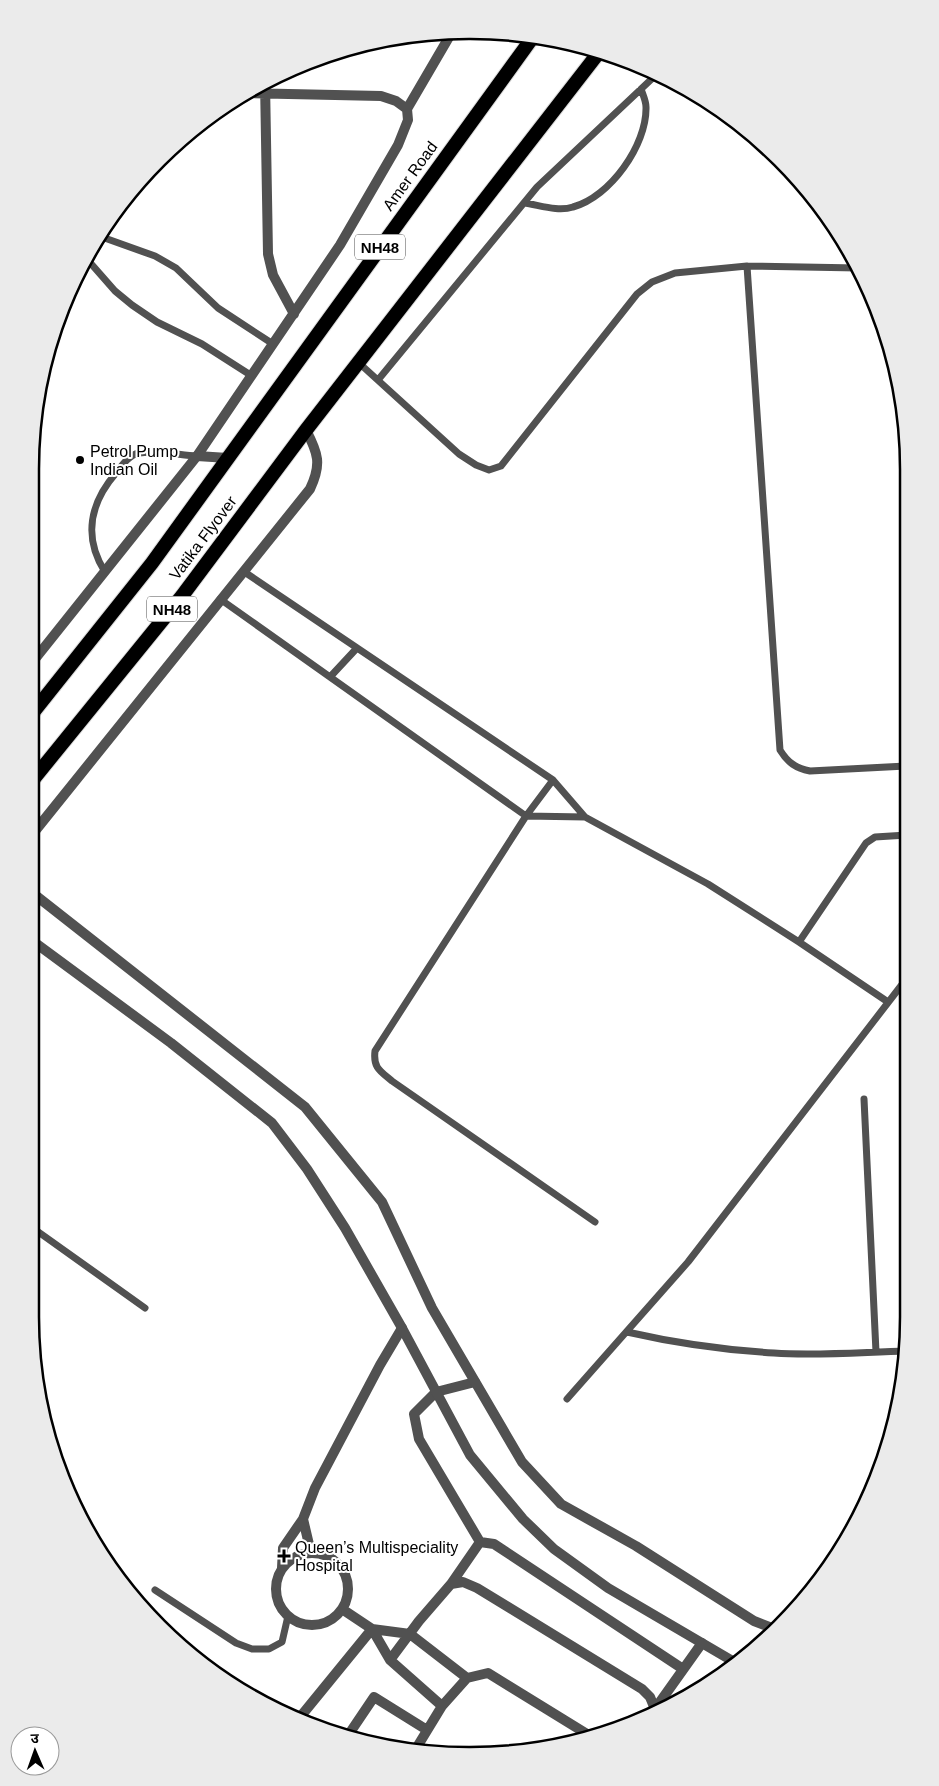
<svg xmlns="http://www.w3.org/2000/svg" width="939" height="1786" viewBox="0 0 939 1786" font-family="Arial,'Noto Sans Devanagari',sans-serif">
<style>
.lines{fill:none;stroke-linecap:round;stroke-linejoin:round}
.trunk-casing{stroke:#dbdbdb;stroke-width:16}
.service{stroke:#515151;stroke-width:7}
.minor{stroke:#515151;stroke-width:10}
.tertiary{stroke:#515151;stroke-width:10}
.trunk{stroke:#000;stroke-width:14}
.poi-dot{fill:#000;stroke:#fff;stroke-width:2}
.labels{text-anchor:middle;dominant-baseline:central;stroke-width:4;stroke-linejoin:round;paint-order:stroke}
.shield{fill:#fff;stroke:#4c4c4c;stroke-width:1}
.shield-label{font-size:15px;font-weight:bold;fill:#000}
.street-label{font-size:16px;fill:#000;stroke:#fff}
.poi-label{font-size:16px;fill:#000;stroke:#fff;text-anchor:start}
.rim{fill:none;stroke:#000;stroke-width:2.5}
</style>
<rect width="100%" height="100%" fill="#fff"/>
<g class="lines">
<defs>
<path id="trunk" d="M31 715 152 563 533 37
M31 782 182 596 306 430 600 51"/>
</defs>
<use href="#trunk" class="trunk-casing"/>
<path class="service" d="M524 203C539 205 558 212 573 207 610 197 647 145 646 107 646 101 643 95 641 89
M99 236 155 256 176 268 218 308 273 344
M86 258 115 291 132 305 157 322 202 344 252 376
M747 266 780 750C788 763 796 768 810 771L906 766
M359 363 459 454 476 465 489 470 501 466 637 294 652 282 675 273 747 266 858 268
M378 380 537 187 658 73
M243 571 553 780 585 817 708 884 799 942 888 1002
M105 572C83 537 90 503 116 473 122 465 129 455 139 453 157 450 179 455 197 456
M220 599 526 816 585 817
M330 677 357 648
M553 780 526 816 375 1051C373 1068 380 1071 392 1081L595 1222
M799 942 866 843 875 837 907 835
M864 1099 876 1352
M30 1226 145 1308
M627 1332C675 1343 724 1350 774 1353 818 1356 863 1352 907 1351
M567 1399 688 1262 907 978
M155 1590 236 1643 252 1649H269L282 1642 288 1616"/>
<path class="minor" d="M265 82 268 254 273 275 294 314
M407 109 452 32
M197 456 340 245 398 145 408 120 407 109 396 101 381 96 244 93
M475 1382 436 1392 414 1414 419 1439 480 1542
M303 1519 311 1553
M276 1589a36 36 0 1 1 72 0a36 36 0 1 1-72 0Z
M282 1568 283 1548 303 1519 315 1488 380 1365 402 1328
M451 1584 480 1542 494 1544 683 1669
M342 1609 372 1629 390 1660 442 1706
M372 1629 410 1634 467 1678
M390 1660 419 1621 451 1584 463 1582 477 1588 642 1689 650 1697 655 1709
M654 1714 655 1709 702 1643
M301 1716 372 1629
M347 1737 374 1697 427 1730
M417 1747 442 1706 467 1678 488 1673 587 1734"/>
<path class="tertiary" d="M31 664 197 456 228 458
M31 836 310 489C322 464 318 453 306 430
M30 891 305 1107 382 1202 432 1308 522 1462 561 1504 636 1546 754 1621 777 1630
M30 939 171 1043 272 1123 307 1169 345 1228 402 1328 470 1455 523 1519 554 1549 608 1588 736 1663"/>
<use href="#trunk" class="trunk"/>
</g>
<g class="poi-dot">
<circle cx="80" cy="460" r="5"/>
<path d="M281.5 1548.5h5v5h5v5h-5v5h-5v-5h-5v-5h5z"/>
</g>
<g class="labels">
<g class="shield">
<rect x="355" y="234.5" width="50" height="25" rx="4"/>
<rect x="147" y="596.5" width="50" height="25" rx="4"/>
</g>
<g class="shield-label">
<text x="380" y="247">NH48</text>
<text x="172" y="609">NH48</text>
</g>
<g class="street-label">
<text transform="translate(410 176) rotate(-54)">Amer Road</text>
<text transform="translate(203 538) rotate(-53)">Vatika Flyover</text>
</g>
<g class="poi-label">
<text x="90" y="451">Petrol Pump<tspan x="90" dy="18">Indian Oil</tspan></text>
<text x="295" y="1547">Queen’s Multispeciality<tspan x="295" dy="18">Hospital</tspan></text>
</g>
</g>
<path d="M0 0H939V1786H0ZM469 39H470A430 430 0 0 1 900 469V1317A430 430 0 0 1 470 1747H469A430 430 0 0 1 39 1317V469A430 430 0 0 1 469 39Z" fill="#ebebeb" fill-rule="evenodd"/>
<path class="rim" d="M469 39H470A430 430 0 0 1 900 469V1317A430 430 0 0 1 470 1747H469A430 430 0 0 1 39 1317V469A430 430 0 0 1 469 39Z"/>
<g transform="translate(35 1751) rotate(358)"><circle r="24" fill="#ffffff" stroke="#999999"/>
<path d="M0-4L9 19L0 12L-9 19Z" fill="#000000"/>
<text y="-8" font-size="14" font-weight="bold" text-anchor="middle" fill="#000000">उ</text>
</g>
</svg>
